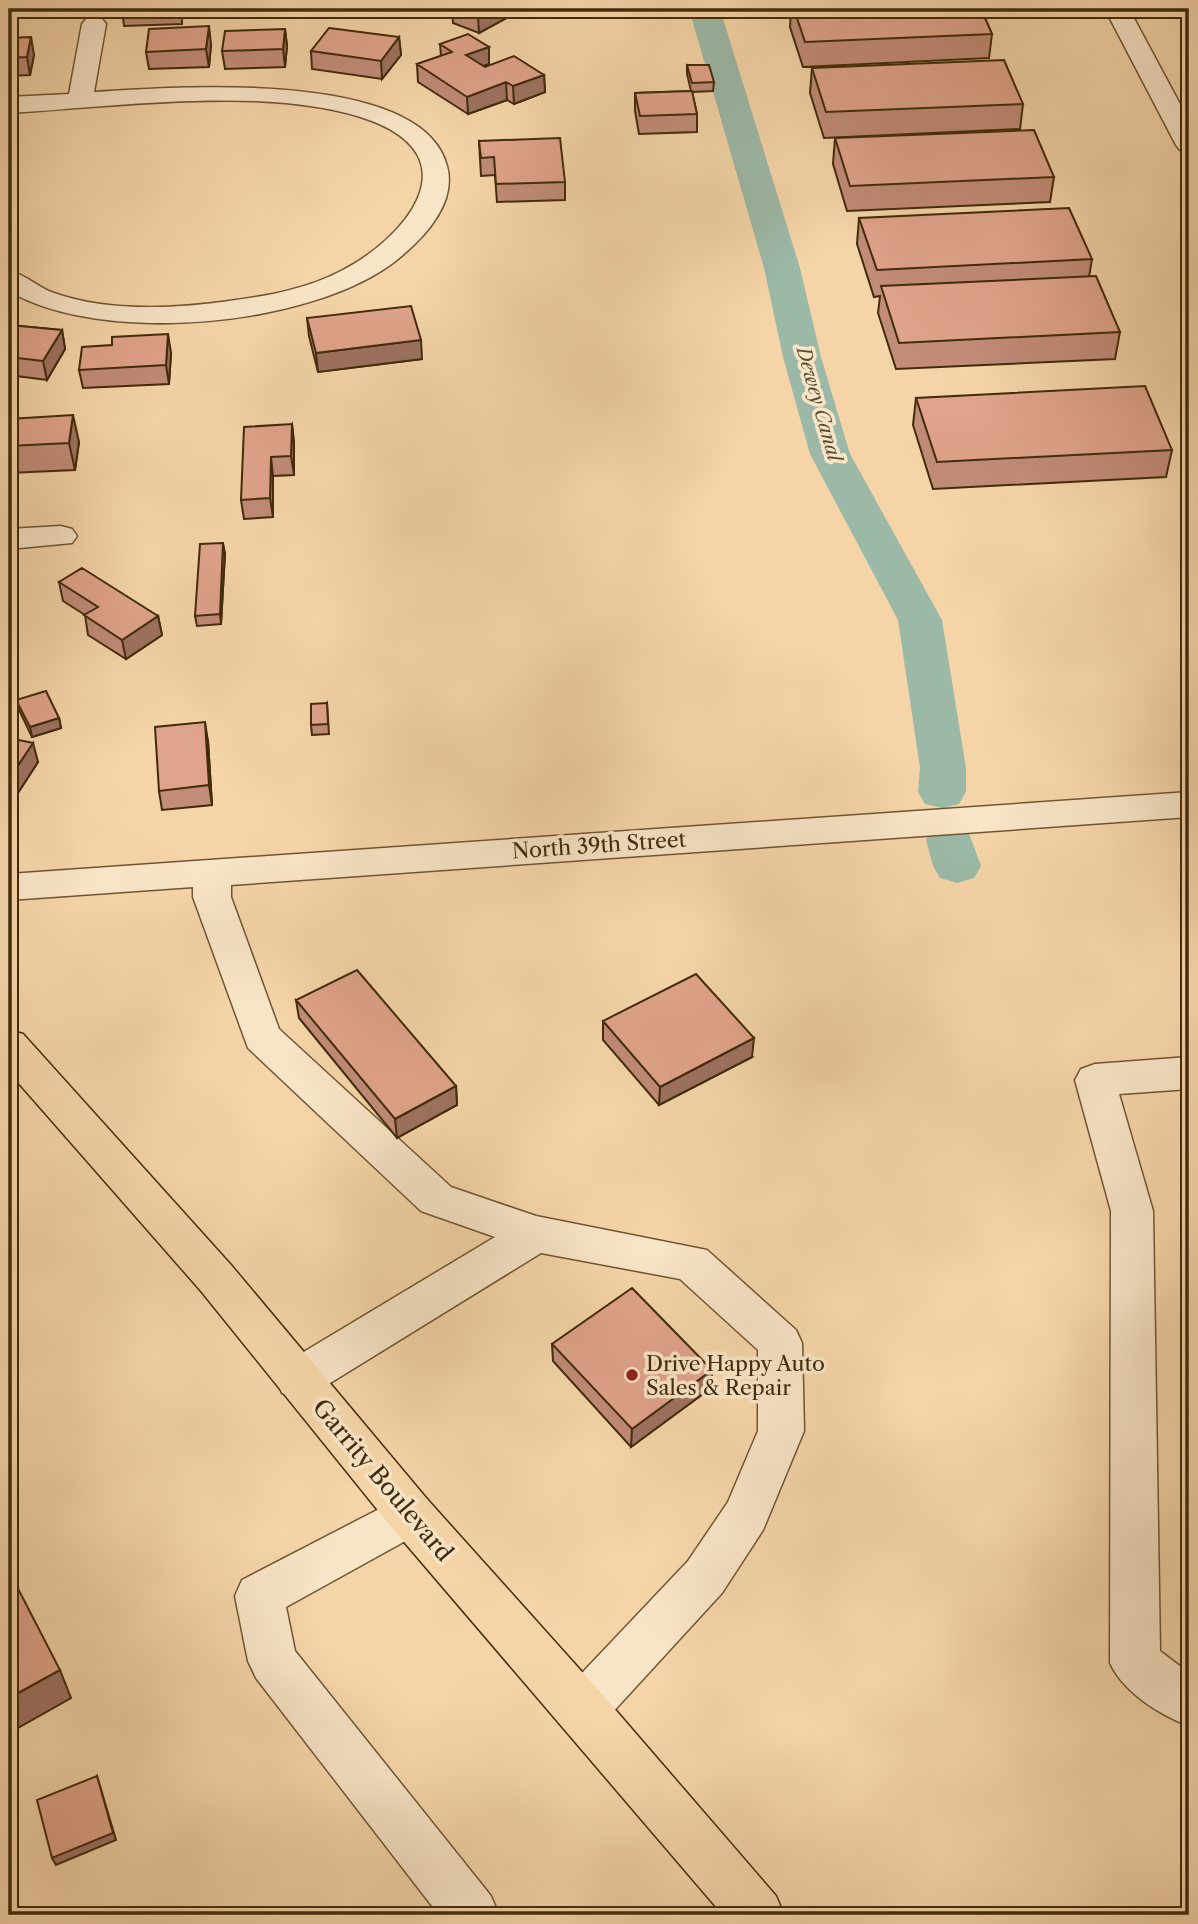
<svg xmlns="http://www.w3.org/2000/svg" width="1198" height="1924" viewBox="0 0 1198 1924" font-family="'Libre Caslon Text',serif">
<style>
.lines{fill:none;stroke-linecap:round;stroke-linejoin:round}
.canal{fill:#9cb9a8;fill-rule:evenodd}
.minor-casing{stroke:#6e5632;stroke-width:3}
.major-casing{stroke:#412b0a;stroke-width:3}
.minor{fill:#f8e4c6;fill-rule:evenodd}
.major{fill:#f5d5a8;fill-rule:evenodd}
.wall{fill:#c18c78;stroke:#412b0a;stroke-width:2}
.shaded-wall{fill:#9d7261;stroke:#412b0a;stroke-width:2}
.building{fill:#e0a38b;stroke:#412b0a;stroke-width:2}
.poi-dot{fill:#8f2418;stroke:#f8e4c6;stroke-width:2.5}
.labels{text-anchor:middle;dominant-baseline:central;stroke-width:7;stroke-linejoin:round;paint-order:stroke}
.far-water-label{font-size:19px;font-style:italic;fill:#584e32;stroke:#f8e4c6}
.street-label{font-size:21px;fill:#412b0a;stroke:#f8e4c6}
.poi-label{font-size:21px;fill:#412b0a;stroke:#f8e4c6;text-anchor:start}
.near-street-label{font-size:24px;fill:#412b0a;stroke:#f8e4c6}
</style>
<rect width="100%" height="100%" fill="#f5d5a8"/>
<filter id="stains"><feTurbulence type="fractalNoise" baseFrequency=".00286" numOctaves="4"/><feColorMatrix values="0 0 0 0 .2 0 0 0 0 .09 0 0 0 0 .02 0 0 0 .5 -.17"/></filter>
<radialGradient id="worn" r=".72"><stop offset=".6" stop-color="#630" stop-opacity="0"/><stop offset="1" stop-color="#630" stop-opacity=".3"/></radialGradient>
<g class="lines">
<path class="canal" d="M689 9H720L800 268 821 357 850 454 942 620 966 768V792L959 804 942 808 925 804 918 792 920 768 898 620 810 454 783 357 764 268Z
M950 823 967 828 981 866 974 878 957 883 940 878 933 866 926 840 933 828Z"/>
<defs>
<path id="minor" d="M1105 9H1129L1189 121V153L1180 150 1176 145Z
M94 17 102 19 106 24 94 92C172 87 422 68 447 166 457 203 425 237 398 259 314 327 102 346 9 291V271C25 274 36 286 51 292 105 312 173 309 229 301 267 296 307 289 341 271 404 239 472 160 372 121 273 84 114 107 9 113V97L69 94 82 24 86 19Z
M61 526 72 529 77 536 72 543 9 549V529Z
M1189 792V817L231 885V897L279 1029 451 1187 536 1216 707 1250 796 1330 802 1343 804 1431 763 1530 722 1593 600 1726 582 1733 564 1726 557 1709 564 1692 688 1561 728 1502 758 1431V1350L680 1279 541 1253 314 1393 298 1399 282 1393 276 1379 282 1365 495 1237 421 1211 248 1048 193 897V887L9 900V874Z
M1189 1057V1089L1119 1094 1153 1211 1160 1651 1189 1673V1726C1160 1715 1123 1692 1110 1663L1111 1211 1075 1080 1081 1069 1095 1064Z
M410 1493 427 1499 434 1514 427 1529 286 1607 295 1651 491 1896 499 1915H439L256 1678 248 1661 235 1596 242 1580Z"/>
<path id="major" d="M9 1030 23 1034 231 1265 427 1499 600 1692 776 1896 784 1915H723L393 1529 201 1291 9 1072Z"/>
</defs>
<use href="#minor" class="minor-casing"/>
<use href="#major" class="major-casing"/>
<use href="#minor" class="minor"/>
<use href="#major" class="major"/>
</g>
<path class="wall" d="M452 9H521V10L479 33 453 23Z
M791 9H981L992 34 989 58 803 67 790 27Z
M182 15V24L124 26 123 18Z
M285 29 287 46 285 67 225 69 222 51Z
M399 37 401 55 382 79 312 69 311 51Z
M9 38 34 55 30 75 9 76Z
M211 44 209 67 149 69 146 52Z
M440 44 489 47V64L484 66 544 75 545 92 514 104 507 100 468 114 418 82 417 64 441 56Z
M687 65 714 82 713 91 692 92 697 114V132L639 134 635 111V93L691 91 687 74Z
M812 68 1023 104 1020 129 824 138 810 93Z
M835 138 1054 177 1050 202 847 211 833 164Z
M479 141 565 182V200L497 202 495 175 481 176Z
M859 218 1092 259 1089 277 1120 332 1115 359 896 369 878 313 880 296 874 297 857 244Z
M307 318 422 359 318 372 309 336Z
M9 325 62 330 65 349 47 380 9 375Z
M171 353 169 384 83 388 79 370Z
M916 398 1172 450 1166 477 933 489 913 425Z
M9 419 79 442 75 470 9 473Z
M292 424 294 443V475L273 476V517L244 519 241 500Z
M225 553 221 624 197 626 195 616Z
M59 582 158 616 162 635 126 659 88 635 85 615 63 601Z
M16 700 59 718 61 728 32 737 19 710Z
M327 703 329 734 312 735 311 725Z
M9 738 38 762 14 799 9 798Z
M208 741 212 805 162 810 159 791Z
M296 1000 456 1086 457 1105 397 1138 299 1018Z
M603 1021 752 1057 659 1105 603 1040Z
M552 1344 712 1370 711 1388 631 1447 553 1361Z"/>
<path class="shaded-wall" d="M491 9H521V10L479 33 478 16Z
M209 26 211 44 209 67 206 49Z
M285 29 287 46 285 67 283 49Z
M31 37 34 55 30 75 27 57Z
M399 37 401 55 382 79 381 61Z
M489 47V64L467 72 466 55Z
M544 75 545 92 514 104 513 86Z
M506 82 507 100 468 114 467 97Z
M62 330 65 349 47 380 43 361Z
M168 334 171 353 169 384 166 365Z
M421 340 422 359 318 372 316 353Z
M73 415 79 442 75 470 69 443Z
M292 424 294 443V475L291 456Z
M271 457 273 476V517L270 498Z
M223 543 225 553 221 624 220 614Z
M158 616 162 635 126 659 122 640Z
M59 718 61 728 32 737 30 727Z
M205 722 208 741 212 805 209 785Z
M33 743 38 762 14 799 9 779Z
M754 1038 752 1057 659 1105 660 1087Z
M456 1086 457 1105 397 1138 395 1119Z
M712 1370 711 1388 631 1447 632 1429Z
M11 1446 17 1463 9 1471V1448Z
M60 1670 71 1698 9 1733V1698Z
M97 1776 116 1840 56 1865 52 1858Z"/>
<path class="building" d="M124 9H181L180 15 123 18Z
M460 9H491L478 16Z
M794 9H981L992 34 805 42Z
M209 26 206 49 146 52 149 29Z
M329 28 399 37 381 61 311 51Z
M285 29 283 49 222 51 225 31Z
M468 34 489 47 466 55 485 67 514 56 544 75 513 86 506 82 467 97 417 64 452 52 440 44Z
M31 37 27 57 9 58V38Z
M1004 60 1023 104 826 112 812 68Z
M687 65H709L714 82 692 83Z
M692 91 697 114 640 116 635 93Z
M1034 130 1054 177 850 186 835 138Z
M560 138 565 182 496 184 494 157 481 158 479 141Z
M1069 208 1092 259 877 270 859 218Z
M1096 276 1120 332 899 343 881 286Z
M411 306 421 340 316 353 307 318Z
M9 325 62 330 43 361 9 357Z
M168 334 166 365 79 370 82 347 112 345V337Z
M1145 386 1172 450 937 462 916 398Z
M73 415 69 443 9 446V419Z
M292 424 291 456 271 457 270 498 241 500 244 427Z
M223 543 220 614 195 616 200 544Z
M82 568 158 616 122 640 84 615 98 607 59 582Z
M46 691 59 718 30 727 16 700Z
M327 703 328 724 311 725V704Z
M205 722 209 785 159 791 155 727Z
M9 738 33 743 9 779Z
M357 970 456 1086 395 1119 296 1000Z
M696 974 754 1038 660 1087 603 1021Z
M632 1288 712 1370 632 1429 552 1344Z
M12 1577 60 1670 9 1698V1578Z
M97 1776 113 1833 52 1858 37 1800Z"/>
<circle class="poi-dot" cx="632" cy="1375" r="7"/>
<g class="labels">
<g class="far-water-label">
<text transform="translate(819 404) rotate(74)">Dewey Canal</text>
</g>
<g class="street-label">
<text transform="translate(599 845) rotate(-4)">North 39th Street</text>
</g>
<g class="poi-label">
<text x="646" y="1363">Drive Happy Auto<tspan x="646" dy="24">Sales &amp; Repair</tspan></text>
</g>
<g class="near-street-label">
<text transform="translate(383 1480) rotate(50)">Garrity Boulevard</text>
</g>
</g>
<rect width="1198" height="1924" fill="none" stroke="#f5d5a8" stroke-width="35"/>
<rect x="10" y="10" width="1177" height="1903" fill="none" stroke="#412b0a" stroke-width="3.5"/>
<rect x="18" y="18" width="1163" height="1889" fill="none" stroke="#412b0a" stroke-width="2"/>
<rect width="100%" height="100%" filter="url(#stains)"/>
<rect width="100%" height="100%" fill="url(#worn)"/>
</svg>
